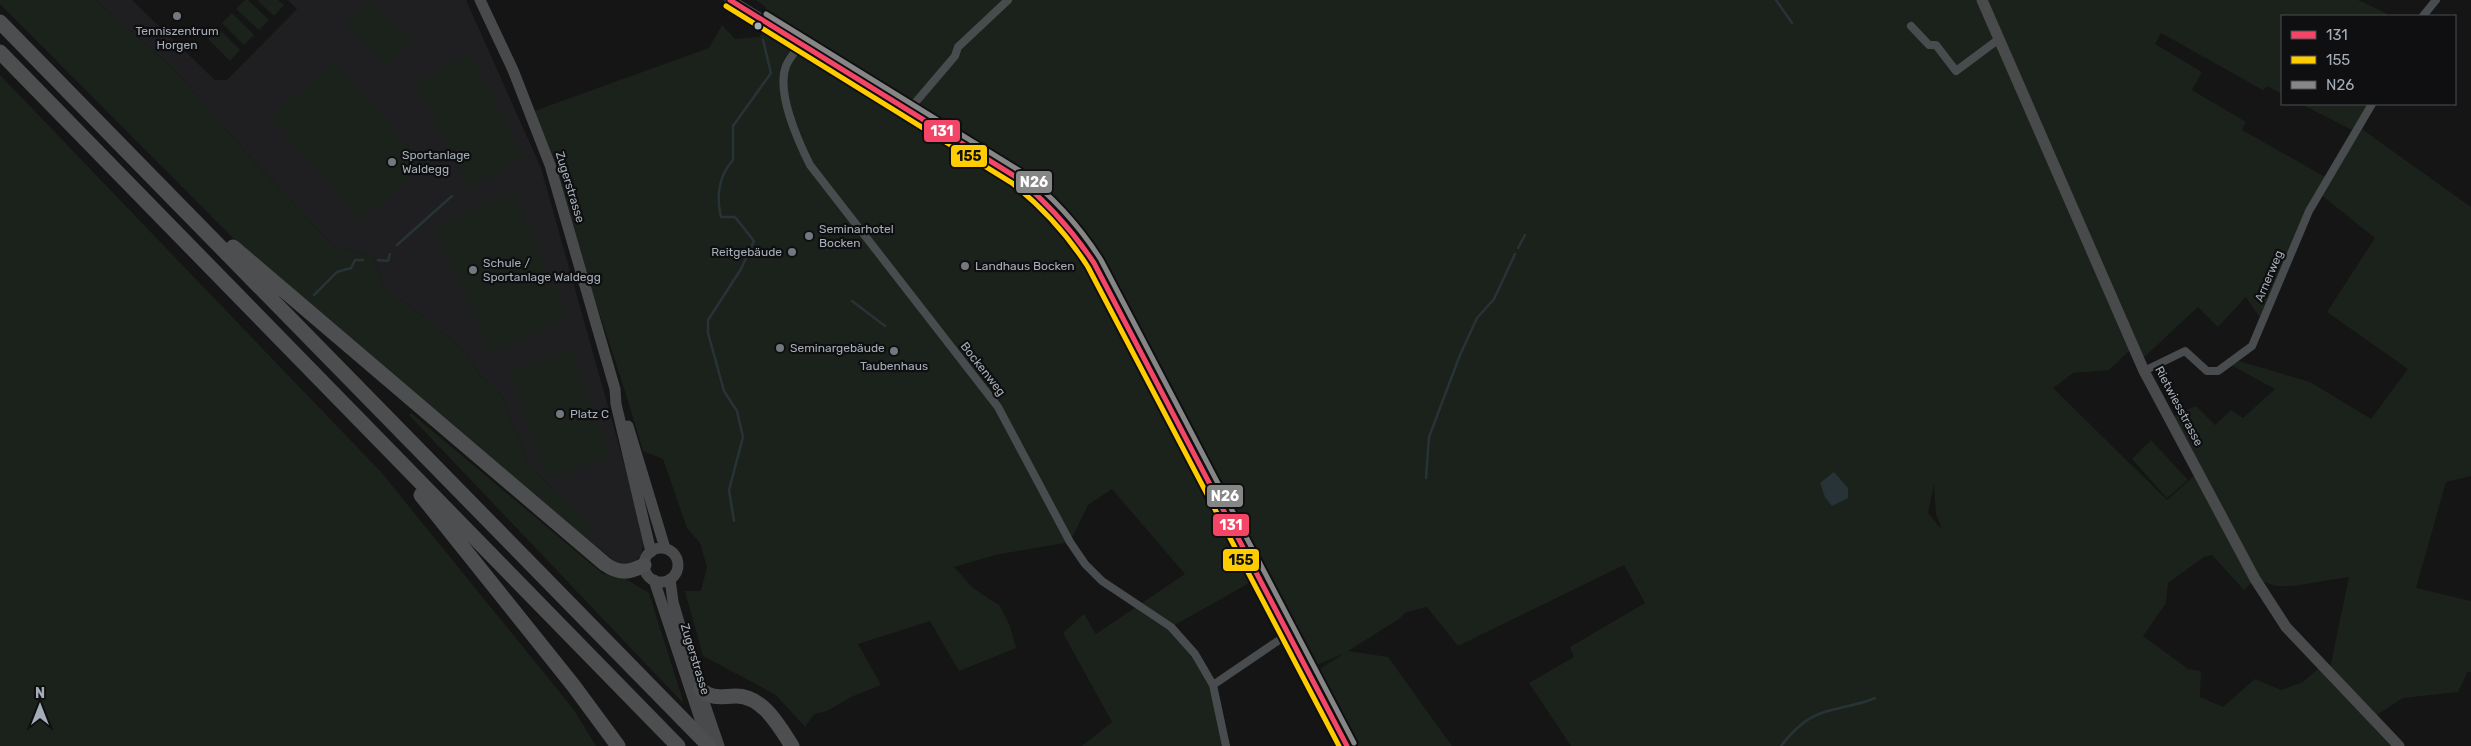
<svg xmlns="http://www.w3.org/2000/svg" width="2471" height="746" viewBox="0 0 2471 746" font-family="Rubik,sans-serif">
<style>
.built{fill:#1f1f21}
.green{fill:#1b221b;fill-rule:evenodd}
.water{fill:#283337}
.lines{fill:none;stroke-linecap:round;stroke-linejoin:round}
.stream{stroke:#283337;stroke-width:2.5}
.street{stroke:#494c4e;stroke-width:8}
.secondary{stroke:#484a4c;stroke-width:11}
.highway{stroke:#4c4e50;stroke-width:15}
.bus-1-casing{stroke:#0f0f11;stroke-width:9}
.bus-2-casing{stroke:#0f0f11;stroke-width:9}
.bus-3-casing{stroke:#0f0f11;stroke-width:9}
.bus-1{stroke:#f34667;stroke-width:5}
.bus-2{stroke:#fc0;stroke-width:5}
.bus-3{stroke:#868686;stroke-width:5}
.poi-dot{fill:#73787e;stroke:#0f0f11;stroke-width:2}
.bus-dot{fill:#a5aeb7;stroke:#0f0f11;stroke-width:2}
.labels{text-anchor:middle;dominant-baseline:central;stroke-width:4.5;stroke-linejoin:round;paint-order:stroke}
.poi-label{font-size:12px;fill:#a5aeb7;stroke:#0f0f11;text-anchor:start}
.street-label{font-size:12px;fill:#a5aeb7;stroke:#0f0f11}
.line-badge{stroke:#0f0f11;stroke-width:2}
.badge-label{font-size:14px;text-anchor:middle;font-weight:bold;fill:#fff}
.pale-badge-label{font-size:14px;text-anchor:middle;font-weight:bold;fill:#111}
</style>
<rect width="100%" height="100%" fill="#151515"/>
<path class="built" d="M96 0H132L215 80H227L297 9 288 0H466L541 168 645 538 641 555 634 564H618L586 538 549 486 528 462 502 396 480 375 461 347 381 284 373 256 333 246 241 147 174 69Z"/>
<path class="green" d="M0 0H96L174 69 241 147 333 246 373 256 381 284 461 347 480 375 502 396 528 462 549 486 588 522 586 538 234 239 0 4Z
M245 0H248L269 20 259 30 236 9Z
M257 0H278L284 5 274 16Z
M370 0 412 41 388 66 345 25Z
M756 0H1979L2130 350 2109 370 2073 373 2053 388 2167 500 2194 476 2252 582 2244 590 2212 555 2204 557 2168 583 2166 603 2143 636 2188 669 2201 671 2200 697 2223 707 2255 679 2281 690 2303 682 2319 668 2398 746H1571L1529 683 1574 657 1570 647 1645 603 1624 565 1458 646 1427 607 1406 612 1399 619 1348 651 1388 657 1452 746H1350L1316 677 1317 671 1343 654 1311 667 1114 303 1054 204 762 20 766 7ZM1934 484 1936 514 1942 530 1928 513Z
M1985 0H2358L2386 13V16H2282V94L2267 86 2263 90 2161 33 2155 44 2202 72 2192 90 2246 122 2242 130 2329 179 2356 132 2301 104H2372L2359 127 2471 207V476L2446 482 2416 588 2471 601V673L2468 671 2458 692 2403 698 2372 718 2329 673 2349 577 2293 586H2276L2255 579 2169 418 2196 406 2215 425 2231 410 2243 418 2275 389 2231 365 2239 361 2310 382 2371 419 2408 369 2327 312 2375 238 2320 194 2262 321 2246 297 2218 327 2198 307 2140 361Z
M232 13 254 35 244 45 222 23Z
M722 25 735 39 759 37 768 28 1049 207 1095 273 1251 582 1171 627 1170 631 1192 656 1210 688 1223 746H1082L1112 722 1063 633 1084 614 1096 634 1185 574 1112 489 1088 505 1070 542 995 555 954 567 973 588 1000 606 1010 626 1016 648 959 671 930 621 858 644 881 685 851 697 827 711 814 714 805 727 776 695 703 656 685 591H701L707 567 700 543 687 528 663 459 643 451C610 337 569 225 526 114L709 48Z
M218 28 240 50 230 61 208 39Z
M470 54 525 158 469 187 414 83Z
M334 62 424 164 361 220 271 117Z
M0 75 381 472 574 710 596 746H0Z
M513 192 569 318 491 353 435 227Z
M571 349 611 456 549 479 509 372Z
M411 413 603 574 626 579 649 593 684 704 409 415Z
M2151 440 2188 480 2167 498 2132 459Z"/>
<path class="water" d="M1834 472 1848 488V498L1832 506 1825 497 1820 483Z"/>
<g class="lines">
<path class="stream" d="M1776 0 1792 23
M397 245 452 196
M1518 248 1525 235
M378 260 388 261 390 254
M314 295 337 272 351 268 355 260H363
M852 301 885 326
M1426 478 1429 437 1460 355 1477 318 1494 299 1515 254
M734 521 729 490 743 437 737 411 724 391 708 333V320L741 269 754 241 735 217H721C716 196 718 177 733 160V126L771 73 763 40
M1781 746C1791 733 1803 720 1819 714 1837 707 1857 706 1875 698"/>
<path class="street" d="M2423 16 2436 0
M1911 26 1929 45H1936L1956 71 1999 39
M801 44C796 51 789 58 786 66 776 92 798 141 810 165L998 407 1070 542 1085 564 1102 581 1171 627 1195 654 1213 685
M909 110 955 56 958 47 1008 0
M2144 371 2185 351 2207 371H2218L2252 346 2309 211 2372 104
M1226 746 1213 685 1288 634"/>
<path class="secondary" d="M480 0 513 70 550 165 615 389 616 404 651 552
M730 0 1016 177C1048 201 1073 229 1094 263L1347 746
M1982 0 2144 371 2255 579 2286 627 2399 746
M628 426 665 548
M644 565a17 17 0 1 1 34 0a17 17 0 1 1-34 0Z
M670 579 673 602 693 670 719 746
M654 580 708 743"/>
<path class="highway" d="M0 22 709 746
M0 52 678 746
M233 247 605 564C619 574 629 573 644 565
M421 495 573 685 618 746
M700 689C713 700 721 696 736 696 763 696 779 726 792 746"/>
<defs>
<path id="bus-1" d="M730 0 1016 177C1047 202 1072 230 1094 263L1347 746"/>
<path id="bus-2" d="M726 6 1012 183C1042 207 1067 234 1088 267L1339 746"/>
<path id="bus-3" d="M766 14 1020 171C1052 196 1079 225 1101 260L1354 743"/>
</defs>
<use href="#bus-1" class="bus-1-casing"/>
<use href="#bus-2" class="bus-2-casing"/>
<use href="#bus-3" class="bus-3-casing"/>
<use href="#bus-1" class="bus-1"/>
<use href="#bus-2" class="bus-2"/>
<use href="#bus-3" class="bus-3"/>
</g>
<g class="poi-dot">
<circle cx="177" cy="16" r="5"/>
<circle cx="392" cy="162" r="5"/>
<circle cx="809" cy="236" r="5"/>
<circle cx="792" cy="252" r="5"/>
<circle cx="965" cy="266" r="5"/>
<circle cx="473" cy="270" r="5"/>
<circle cx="780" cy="348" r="5"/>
<circle cx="894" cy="351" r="5"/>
<circle cx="560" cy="414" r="5"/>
</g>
<circle class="bus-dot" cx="758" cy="26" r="4.5"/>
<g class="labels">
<g class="poi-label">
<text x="177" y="31" text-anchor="middle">Tenniszentrum<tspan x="177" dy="14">Horgen</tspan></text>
<text x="402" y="155">Sportanlage<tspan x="402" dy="14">Waldegg</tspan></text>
<text x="819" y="229">Seminarhotel<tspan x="819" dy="14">Bocken</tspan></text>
<text x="782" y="252" text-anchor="end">Reitgebäude</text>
<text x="483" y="263">Schule /<tspan x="483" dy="14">Sportanlage Waldegg</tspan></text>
<text x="975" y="266">Landhaus Bocken</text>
<text x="790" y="348">Seminargebäude</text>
<text x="894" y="366" text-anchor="middle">Taubenhaus</text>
<text x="570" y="414">Platz C</text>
</g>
<g class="street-label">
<text transform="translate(570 187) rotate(73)">Zugerstrasse</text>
<text transform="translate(2269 276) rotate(-67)">Arnerweg</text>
<text transform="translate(983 369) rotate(52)">Bockenweg</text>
<text transform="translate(2179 406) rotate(62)">Rietwiesstrasse</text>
<text transform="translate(695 659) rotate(73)">Zugerstrasse</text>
</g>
</g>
<g class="line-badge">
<rect x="923" y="119" width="38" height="24" rx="5" fill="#f34667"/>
<rect x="950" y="144" width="38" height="24" rx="5" fill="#fc0"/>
<rect x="1015" y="170" width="38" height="24" rx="5" fill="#868686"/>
<rect x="1206" y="484" width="38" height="24" rx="5" fill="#868686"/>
<rect x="1212" y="513" width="38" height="24" rx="5" fill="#f34667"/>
<rect x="1222" y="548" width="38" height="24" rx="5" fill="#fc0"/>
</g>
<g class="badge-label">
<text x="942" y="136">131</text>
<text x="1034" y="187">N26</text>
<text x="1225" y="501">N26</text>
<text x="1231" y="530">131</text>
</g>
<g class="pale-badge-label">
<text x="969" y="161">155</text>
<text x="1241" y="565">155</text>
</g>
<rect x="2281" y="15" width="175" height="90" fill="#0f0f11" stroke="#4b4f53"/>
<rect x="2291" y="31" width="25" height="8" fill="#f34667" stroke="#4b4f53"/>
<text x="2326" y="40" font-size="15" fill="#a5aeb7">131</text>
<rect x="2291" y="56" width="25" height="8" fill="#ffcc00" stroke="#4b4f53"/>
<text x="2326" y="65" font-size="15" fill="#a5aeb7">155</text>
<rect x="2291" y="81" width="25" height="8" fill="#868686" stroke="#4b4f53"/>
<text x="2326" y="90" font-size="15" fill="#a5aeb7">N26</text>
<g transform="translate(40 706)" stroke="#0f0f11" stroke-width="4" paint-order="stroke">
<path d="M0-4L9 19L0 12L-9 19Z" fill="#a5aeb7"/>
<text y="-8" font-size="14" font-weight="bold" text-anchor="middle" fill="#a5aeb7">N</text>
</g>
</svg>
